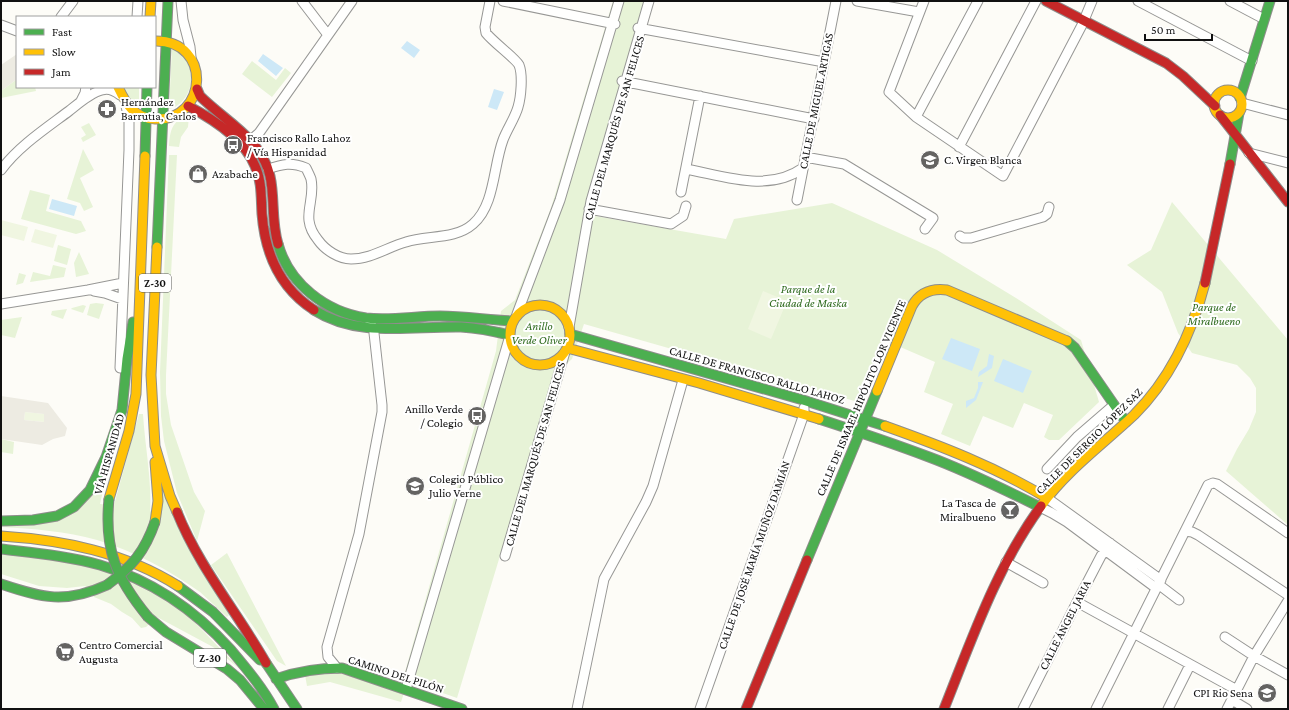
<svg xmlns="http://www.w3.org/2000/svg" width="1289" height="710" viewBox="0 0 1289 710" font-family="'Crimson Pro',serif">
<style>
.green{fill:#e7f3d7}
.pitch{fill:#f0f6e1}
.plaza{fill:#edebe2;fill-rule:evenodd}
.water{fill:#cde8f7}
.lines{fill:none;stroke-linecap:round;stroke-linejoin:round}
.street-casing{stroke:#979795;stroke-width:11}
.fast-casing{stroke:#8e8d8b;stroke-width:11}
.slow-casing{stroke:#8e8d8b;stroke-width:11}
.jam-casing{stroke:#8e8d8b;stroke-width:11}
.street{stroke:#fffffe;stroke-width:9}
.fast{stroke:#4caf50;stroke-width:9}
.slow{stroke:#ffc107;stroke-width:9}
.jam{stroke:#c62828;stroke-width:9}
.fast-bridge-casing{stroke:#858482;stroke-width:11;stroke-linecap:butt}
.fast-bridge{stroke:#4caf50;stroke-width:9}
.labels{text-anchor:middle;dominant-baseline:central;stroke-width:4;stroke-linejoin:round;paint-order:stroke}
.shield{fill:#fff;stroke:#585858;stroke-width:1}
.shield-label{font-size:11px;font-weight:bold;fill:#111}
.street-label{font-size:12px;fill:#111;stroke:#fff}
.poi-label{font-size:12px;fill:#111;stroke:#fff;text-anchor:start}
.park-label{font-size:12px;font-style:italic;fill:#2f6b1f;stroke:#fff}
</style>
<rect width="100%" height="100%" fill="#fdfcf7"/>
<path class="green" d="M613 1H653L595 216 726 239 734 219 832 203 937 250 1016 298 1081 340 1099 402 1059 440H1049L1044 437 1053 415 1024 403 1013 428 983 416 970 446 941 434 953 404 924 392 935 362 884 340 858 402 584 324 572 359 555 374 457 698 403 679 496 351 501 311 515 300 551 208Z
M172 47C177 51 183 55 186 60 195 74 192 95 178 105 176 107 172 108 169 109Z
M252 61 276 80 285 68 291 73 272 97 242 74Z
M17 79V87H35L36 91 1 98V91Z
M123 87H139V106L128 99Z
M184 116H189L188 127 181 137 179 147 169 146C170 132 171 124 184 116Z
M89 123 96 135 83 142 81 138 86 135 81 127Z
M83 149 94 170 80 178 93 207 84 211 80 203 67 199Z
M169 155H177L166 375V394L171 425 194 492 205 511 197 541 177 493 164 441 161 416 160 372Z
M30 190 50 195 46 211 81 221 86 231 76 234 21 219Z
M1172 202 1288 340V525L1226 471 1237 449 1249 429 1256 412V388L1250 378 1237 365 1192 353 1178 333 1162 292 1127 265 1151 250Z
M58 245 71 249 67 265 54 261Z
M79 252 89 274 76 277 74 263Z
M53 265 66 268 64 277 30 282 33 272 50 276Z
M19 273 26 275 23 283 16 285Z
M96 303 104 304 99 319 87 315 90 304Z
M83 305 86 306 83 313 71 309 72 308Z
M67 309 63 319 51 315 52 311Z
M22 317 15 338 1 335V320Z
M139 414H143C145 447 152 480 150 512L162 487 229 615 227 617C218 609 209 600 200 592 169 570 134 551 97 540 66 531 33 529 1 527L53 517 103 477 105 482 100 504 114 505Z
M1 439 14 442 13 454 1 452Z
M1 552 94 565 176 603 241 670 213 647 157 617 146 627 141 628 132 618 122 612 111 604 94 597 85 586 67 588 39 586 1 574Z
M227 553 286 666 277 661 211 565Z
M330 670 404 693 401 702 330 682 307 686 305 675Z"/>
<path class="pitch" d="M1 220 28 227 24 241 1 235Z
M35 229 57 235 53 248 31 242Z
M763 291 787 301 771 339 748 329Z
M25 412 45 414 44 422 24 420Z"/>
<path class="plaza" d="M17 54V79L1 91V65Z
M1 396 48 403 67 428 65 436 53 439 42 445 1 439ZM25 412 44 414V422L24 420Z"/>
<path class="water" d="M407 41 420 50 414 58 401 48Z
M263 54 283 68 276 76 258 61Z
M494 89 504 92 497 110 488 107Z
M52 199 77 206 74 216 49 209Z
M951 338 980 349 972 371 942 359Z
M989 354 994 356 992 368 978 377 979 372 987 366Z
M1003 359 1032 371 1023 393 994 381Z
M978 382H983L976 400 966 408V401L974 398 978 388Z"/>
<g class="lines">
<defs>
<path id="street" d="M181 1 183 20 190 47 191 57
M302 1 328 35
M503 1 615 24
M857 1 919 12
M924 1 889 92 916 117 1003 176 1082 25 1092 1
M1138 1 1252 61
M1230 1 1264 19
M61 17 73 1
M137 17 138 1
M1 25 17 31
M638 28 824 62
M622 81 814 119
M81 101 85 93 86 87
M1242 103 1288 115
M916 117 978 1
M251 140 259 133 352 1
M959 147 1036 1
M1249 153 1288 163
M805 157 844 164 933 218 925 229
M268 169C283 164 291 162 306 168 308 172 310 176 311 179 316 202 299 217 318 240 325 250 339 259 351 259 371 259 388 247 406 242 427 235 455 240 473 224 495 205 493 167 503 140 507 129 515 118 518 107 521 97 523 75 519 65 515 58 493 42 486 33L485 27 490 1
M686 169C724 176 768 193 803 168
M1 170C19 146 45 129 69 111 78 104 90 93 102 90 108 88 115 91 120 95
M681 192 700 96
M797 200 836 1
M589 209 671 224 683 216 686 206
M960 236 963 238H971L1043 217 1047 214 1049 207
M94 291 105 293 122 299
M1 304 88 290 123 283
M517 314 560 200 619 1
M569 327 591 201 649 1
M120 368 129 150V120L126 106
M1047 469 1077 437 1114 405
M1047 498 1161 580
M1040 507 1052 513 1067 522 1156 588
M1185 531 1192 532 1198 535 1288 595
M505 556 565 352
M1006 562 1043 583
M1158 584 1179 600
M1077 602 1237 690
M1225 637 1254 656 1288 675
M337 668 328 657 327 647 359 534 382 412V405L374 333V329L370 323
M406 689 509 339
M1232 700 1247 709
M577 709 604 579 646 502 653 486 683 380
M700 709 804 414V408
M1023 709 1077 602 1101 556 1110 543
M1096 709 1208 485 1213 483 1217 484 1288 533
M1168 709 1190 665
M1227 709 1254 656 1288 601"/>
<path id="fast" d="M1240 98 1270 1
M145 156 147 87
M1230 164 1239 113
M278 244C289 284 326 312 366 318 390 321 416 316 440 316 464 316 489 320 513 321
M157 247 168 1
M314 310C358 338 411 326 461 327 477 328 493 331 509 335
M570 334 803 400 885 426
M1067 341 1075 348 1126 422
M819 419C856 431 892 443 929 457 967 471 1003 489 1040 507
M1 521 33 520 57 516 74 507 90 490 106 457 122 410 127 359 133 322
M1 549C34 553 68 556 100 565 151 580 196 611 231 650 246 668 263 688 274 709
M807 560 877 391
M1 584C43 598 65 604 107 585
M178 586 213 612 260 660
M148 617 166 632 227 669 240 680 264 709
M266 663 297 709
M276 679C298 671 319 668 342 668L462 709"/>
<path id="slow" d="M150 17 151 1
M118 87C126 104 134 118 155 119 208 122 213 40 155 41
M1214 104a14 14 0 1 1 28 0a14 14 0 1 1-28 0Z
M157 247 151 375 155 446 170 496 177 512
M510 335a30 30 0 1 1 60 0a30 30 0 1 1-60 0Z
M567 348 699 383 819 419
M877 391 912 306C920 292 932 288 947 290L1067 341
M885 426C941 446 996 467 1047 498
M155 462 158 501 155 522
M109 499 129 431 136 394 145 156
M1041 506C1067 470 1102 445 1134 415 1170 379 1192 333 1205 283
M1 536C63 540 124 552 178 586"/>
<path id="jam" d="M1046 1 1166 63 1183 76 1215 106
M197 89 200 96C226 122 261 138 270 176 275 198 271 221 278 244
M188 106C213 119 244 139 255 166 262 181 261 198 262 214 265 253 280 288 314 310
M1220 115 1288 202
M1205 283 1230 164
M177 512C199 567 237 612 266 663
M746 709 807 560
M944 709C972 639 996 568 1041 506"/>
</defs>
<use href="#street" class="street-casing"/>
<use href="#fast" class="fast-casing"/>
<use href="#slow" class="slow-casing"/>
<use href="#jam" class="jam-casing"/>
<use href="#street" class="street"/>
<use href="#fast" class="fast"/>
<use href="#slow" class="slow"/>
<use href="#jam" class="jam"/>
<defs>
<path id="fast-bridge" d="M109 499C104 550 116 578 148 617
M107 585C132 567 145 551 155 522"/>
</defs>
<use href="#fast-bridge" class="fast-bridge-casing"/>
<use href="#fast-bridge" class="fast-bridge"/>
</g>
<defs>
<symbol id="pharmacy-disc" viewBox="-11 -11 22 22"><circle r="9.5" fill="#646362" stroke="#fff"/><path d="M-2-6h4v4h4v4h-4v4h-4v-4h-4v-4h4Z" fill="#fff"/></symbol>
<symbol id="bus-disc" viewBox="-11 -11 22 22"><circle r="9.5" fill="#646362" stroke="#fff"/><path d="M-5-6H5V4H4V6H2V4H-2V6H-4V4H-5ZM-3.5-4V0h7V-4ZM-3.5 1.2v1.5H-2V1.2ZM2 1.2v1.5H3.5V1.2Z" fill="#fff"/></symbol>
<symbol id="university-disc" viewBox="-11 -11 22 22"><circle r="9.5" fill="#646362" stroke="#fff"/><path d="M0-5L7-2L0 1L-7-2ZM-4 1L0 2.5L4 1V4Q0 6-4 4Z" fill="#fff"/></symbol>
<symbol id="shop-disc" viewBox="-11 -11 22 22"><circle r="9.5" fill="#646362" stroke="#fff"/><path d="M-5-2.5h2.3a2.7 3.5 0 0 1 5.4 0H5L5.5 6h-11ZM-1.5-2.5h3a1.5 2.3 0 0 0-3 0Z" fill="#fff"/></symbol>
<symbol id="school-disc" viewBox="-11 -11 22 22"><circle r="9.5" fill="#646362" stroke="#fff"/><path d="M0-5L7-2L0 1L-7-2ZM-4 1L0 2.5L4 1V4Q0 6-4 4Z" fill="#fff"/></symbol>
<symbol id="bar-disc" viewBox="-11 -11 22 22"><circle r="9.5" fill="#646362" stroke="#fff"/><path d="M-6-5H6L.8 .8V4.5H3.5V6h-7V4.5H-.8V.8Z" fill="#fff"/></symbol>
<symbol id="supermarket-disc" viewBox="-11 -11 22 22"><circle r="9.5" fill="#646362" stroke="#fff"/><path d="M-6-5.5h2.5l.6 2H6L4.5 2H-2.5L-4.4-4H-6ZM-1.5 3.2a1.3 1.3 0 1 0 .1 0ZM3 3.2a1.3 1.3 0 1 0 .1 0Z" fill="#fff"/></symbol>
</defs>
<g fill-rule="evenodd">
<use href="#pharmacy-disc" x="96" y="98" width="22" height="22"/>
<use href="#bus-disc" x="222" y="134" width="22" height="22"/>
<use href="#university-disc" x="919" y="149" width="22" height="22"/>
<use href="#shop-disc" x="187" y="163" width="22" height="22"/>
<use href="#bus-disc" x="466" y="405" width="22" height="22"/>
<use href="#school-disc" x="404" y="475" width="22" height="22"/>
<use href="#bar-disc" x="999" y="499" width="22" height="22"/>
<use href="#supermarket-disc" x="54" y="641" width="22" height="22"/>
<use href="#school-disc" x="1256" y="682" width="22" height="22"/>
</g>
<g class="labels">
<g class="shield">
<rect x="139" y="274" width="32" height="18" rx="3"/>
<rect x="194" y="649" width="32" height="18" rx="3"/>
</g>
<g class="shield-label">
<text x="155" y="283">Z-30</text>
<text x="210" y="658">Z-30</text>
</g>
<g class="street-label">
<text transform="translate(816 101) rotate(-79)">CALLE DE MIGUEL ARTIGAS</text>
<text transform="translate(614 128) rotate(-74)">CALLE DEL MARQUÉS DE SAN FELICES</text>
<text transform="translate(757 375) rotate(16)">CALLE DE FRANCISCO RALLO LAHOZ</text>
<text transform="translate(861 398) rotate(-67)">CALLE DE ISMAEL HIPÓLITO LOR VICENTE</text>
<text transform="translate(1089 441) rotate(-45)">CALLE DE SERGIO LÓPEZ SAZ</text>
<text transform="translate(109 454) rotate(-74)">VÍA HISPANIDAD</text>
<text transform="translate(535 454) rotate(-74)">CALLE DEL MARQUÉS DE SAN FELICES</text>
<text transform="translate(754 555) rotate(-71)">CALLE DE JOSÉ MARÍA MUÑOZ DAMIÁN</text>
<text transform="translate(1065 625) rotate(-63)">CALLE ÁNGEL JARIA</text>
<text transform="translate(396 674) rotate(18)">CAMINO DEL PILÓN</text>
</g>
<g class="poi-label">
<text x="121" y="102">Hernández<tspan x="121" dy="14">Barrutia, Carlos</tspan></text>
<text x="247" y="138">Francisco Rallo Lahoz<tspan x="247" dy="14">/ Vía Hispanidad</tspan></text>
<text x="944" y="160">C. Virgen Blanca</text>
<text x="212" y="174">Azabache</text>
<text x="463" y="409" text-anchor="end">Anillo Verde<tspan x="463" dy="14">/ Colegio</tspan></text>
<text x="429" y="479">Colegio Público<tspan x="429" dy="14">Julio Verne</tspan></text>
<text x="996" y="503" text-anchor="end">La Tasca de<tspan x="996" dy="14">Miralbueno</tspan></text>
<text x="79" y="645">Centro Comercial<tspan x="79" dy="14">Augusta</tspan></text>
<text x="1253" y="693" text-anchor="end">CPI Rio Sena</text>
</g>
<g class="park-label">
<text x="808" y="289">Parque de la<tspan x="808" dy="14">Ciudad de Maska</tspan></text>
<text x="1214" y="307">Parque de<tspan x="1214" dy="14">Miralbueno</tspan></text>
<text x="539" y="326">Anillo<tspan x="539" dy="14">Verde Oliver</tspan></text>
</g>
</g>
<rect width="1289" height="710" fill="none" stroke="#111111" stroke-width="4"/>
<rect x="16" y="16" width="140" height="72" fill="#ffffff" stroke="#a0a0a0"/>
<rect x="24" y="29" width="20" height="6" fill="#4caf50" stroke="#a0a0a0"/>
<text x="52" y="36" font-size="12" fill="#111111">Fast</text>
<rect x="24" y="49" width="20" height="6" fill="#ffc107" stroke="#a0a0a0"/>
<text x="52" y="56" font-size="12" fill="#111111">Slow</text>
<rect x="24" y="69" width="20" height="6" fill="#c62828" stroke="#a0a0a0"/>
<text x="52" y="76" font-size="12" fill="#111111">Jam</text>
<path d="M1145 34v6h67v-6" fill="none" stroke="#111111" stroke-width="2"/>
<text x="1151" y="34" font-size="12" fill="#111111" stroke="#ffffff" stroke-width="3" paint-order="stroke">50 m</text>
</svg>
